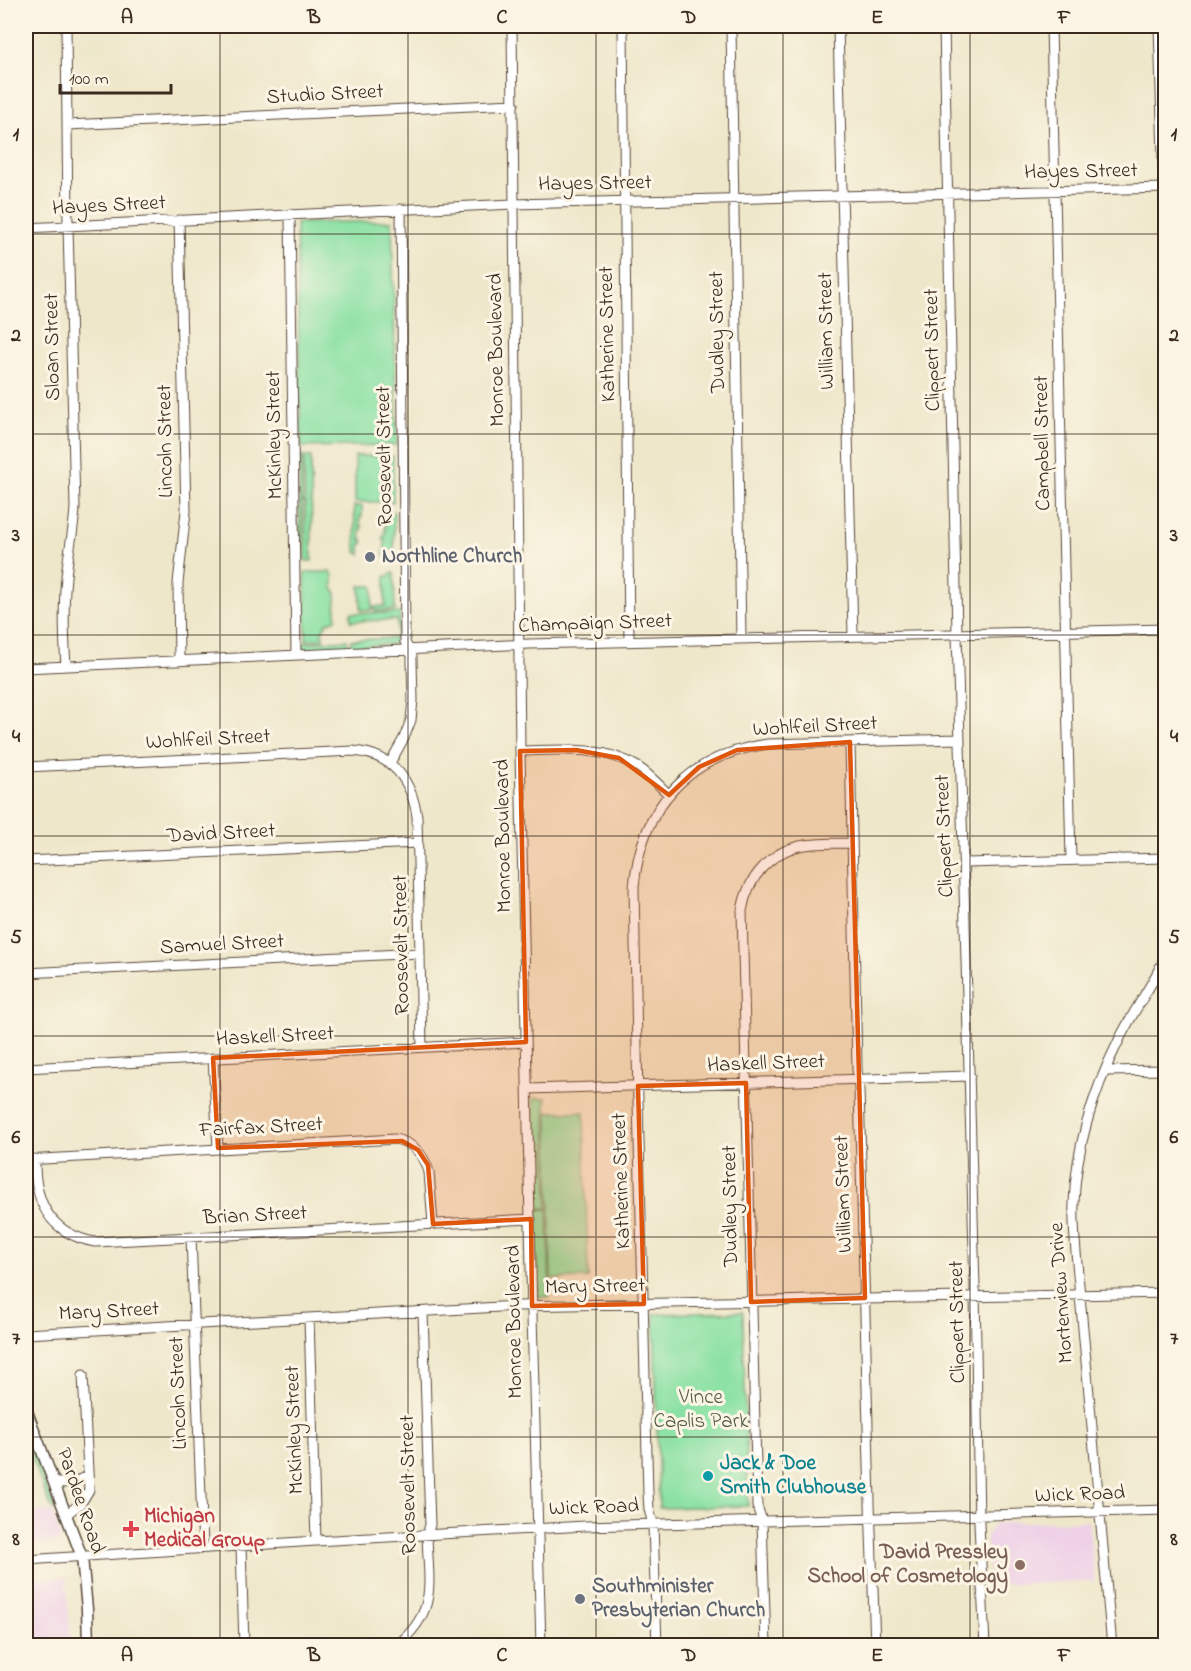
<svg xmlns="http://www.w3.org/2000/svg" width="1191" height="1671" viewBox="0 0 1191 1671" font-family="'Indie Flower',sans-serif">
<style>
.built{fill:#eed0e7}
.green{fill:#8be1a4;stroke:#638661;stroke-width:1.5}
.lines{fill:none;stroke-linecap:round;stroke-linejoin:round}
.minor-casing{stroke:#564638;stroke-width:11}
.major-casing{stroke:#564638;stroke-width:13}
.minor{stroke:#fff;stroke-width:9}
.major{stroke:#fff;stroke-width:10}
.marked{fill:#df570d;fill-opacity:0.2;stroke:#df570d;stroke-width:4.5;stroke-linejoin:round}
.grid{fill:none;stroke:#3b2a1e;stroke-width:1.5;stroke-opacity:0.55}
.worship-dot{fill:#6b7280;stroke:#fcf5e5;stroke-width:2}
.culture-dot{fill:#0f9aa8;stroke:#fcf5e5;stroke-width:2}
.health-dot{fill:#e0444e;stroke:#fcf5e5;stroke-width:2}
.education-dot{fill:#8d6e63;stroke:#fcf5e5;stroke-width:2}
.labels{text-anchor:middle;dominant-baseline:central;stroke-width:6;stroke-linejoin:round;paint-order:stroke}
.street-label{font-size:21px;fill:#3b2a1e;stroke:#fcf5e5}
.worship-label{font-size:21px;font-weight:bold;fill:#5b616d;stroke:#fcf5e5;text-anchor:start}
.park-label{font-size:21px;fill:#4f5840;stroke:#fcf5e5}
.culture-label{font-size:21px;font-weight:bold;fill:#0d838f;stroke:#fcf5e5;text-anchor:start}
.health-label{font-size:21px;font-weight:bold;fill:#be3a42;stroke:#fcf5e5;text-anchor:start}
.education-label{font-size:21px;font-weight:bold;fill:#785e54;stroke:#fcf5e5;text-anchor:end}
.neatline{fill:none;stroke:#3b2a1e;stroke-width:2}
.grid-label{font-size:20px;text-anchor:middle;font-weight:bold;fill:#3b2a1e}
</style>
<rect width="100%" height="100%" fill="#fcf5e5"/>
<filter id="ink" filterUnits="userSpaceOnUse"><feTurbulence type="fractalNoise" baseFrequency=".0167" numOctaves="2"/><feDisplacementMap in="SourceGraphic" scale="12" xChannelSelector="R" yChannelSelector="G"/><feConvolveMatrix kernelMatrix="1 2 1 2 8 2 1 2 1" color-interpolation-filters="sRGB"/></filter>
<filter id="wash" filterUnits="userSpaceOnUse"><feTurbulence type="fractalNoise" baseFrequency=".008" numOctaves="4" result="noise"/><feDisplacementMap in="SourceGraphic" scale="24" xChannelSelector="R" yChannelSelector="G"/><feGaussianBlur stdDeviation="1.35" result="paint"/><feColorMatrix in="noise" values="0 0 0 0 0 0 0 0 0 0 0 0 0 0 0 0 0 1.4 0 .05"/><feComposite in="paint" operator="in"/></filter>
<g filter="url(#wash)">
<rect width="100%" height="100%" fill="#eee7ca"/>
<path class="built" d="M52 1511 61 1536 60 1541 57 1543 26 1545V1512Z
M1088 1521 1095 1581 990 1585 986 1536 996 1523Z
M66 1577 71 1645H26V1580Z"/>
<path class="green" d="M392 221 397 445 301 447 296 223Z
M300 456H302L303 561H301L300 559 299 458Z
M355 456H393V502H355Z
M304 457H311L312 561H306Z
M354 506H362V516H360V526H362V530H360L361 540H363V544L360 545 361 554 356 552Z
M385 512H394V551H389V556H384L385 539H383V535H385Z
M305 572H331L333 575V588L336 593V619L327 623 322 631 323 639 306 640Z
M390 573H394L395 610 375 611 374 607 385 606V576H390Z
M360 586H373L372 610H361Z
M351 613H400V635L397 636V620L351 621Z
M395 638V644L351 647V640Z
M347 640 348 647 304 649 301 643Z
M533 1098H546L548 1208H535Z
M548 1112H584L588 1278 551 1279Z
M548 1209 550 1297H537L535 1210Z
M743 1312 748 1506 659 1508 654 1314Z
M26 1432 55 1508 54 1510 49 1504 26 1441Z"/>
</g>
<g filter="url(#ink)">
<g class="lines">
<defs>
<path id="minor" d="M512 26 520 751 532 1315 541 1646
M623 26 629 641
M731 26 741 639
M838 26 853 636
M944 26 957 634 975 1288 979 1524 985 1646
M1051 26 1071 860
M1159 26 1166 254
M67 125 514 104
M290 214 296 655
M179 220 186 511 178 583 179 661
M26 228 513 204 1166 188
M66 666C64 637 63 607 66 577 68 553 74 531 75 507L68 226 66 26
M26 668 529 644 1166 629
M850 742 857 1070 859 1088 870 1503 875 1646
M520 751C560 750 602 745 638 767 649 774 659 785 669 795
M390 763 404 738 411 720 413 700 412 662V656L405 642 401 209
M26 767 353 751C392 754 411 779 417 816L422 1047
M26 861 418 843
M964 863 1166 858
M26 973 420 953
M213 1058 218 1148
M26 1068 526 1042
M1105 1071 1166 1070
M528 1089 970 1076
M35 1159C34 1202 50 1234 95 1242L531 1219
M26 1160 395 1139C413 1143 424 1154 429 1172L433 1224
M191 1237 203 1548
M309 1319 316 1541
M26 1334 517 1306 1166 1293
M55 1483C68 1483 77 1483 88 1475
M67 1514 81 1503 89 1490 83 1375
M241 1545 244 1646
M26 1560 316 1541 585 1526 1166 1510
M396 1646C439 1611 428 1583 427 1534L430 1525 423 1312
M657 1646 653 1524 649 1509 648 1494 638 1102 634 887C641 806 688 755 768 744L960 739
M766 1646 762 1521 757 1506 742 911C747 878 771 850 805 845 821 843 837 843 852 843
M1112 1646 1077 1263C1075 1243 1073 1223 1074 1203 1076 1147 1094 1090 1119 1040 1133 1011 1153 985 1166 955"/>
<path id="major" d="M26 1409 82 1557 87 1609 88 1646"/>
</defs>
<use href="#minor" class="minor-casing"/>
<use href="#major" class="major-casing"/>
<use href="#minor" class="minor"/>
<use href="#major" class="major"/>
</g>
</g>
<path class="marked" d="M850 742 865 1298 751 1302 746 1083 638 1086 644 1304 532 1306 531 1219 433 1224 428 1165 418 1150 402 1141 218 1148 213 1058 526 1042 520 751 576 750 619 758 669 795 699 767 737 750Z"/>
<path class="grid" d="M220 26V1646M408 26V1646M596 26V1646M783 26V1646M970 26V1646M26 234H1166M26 434H1166M26 635H1166M26 836H1166M26 1036H1166M26 1237H1166M26 1437H1166"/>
<g class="worship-dot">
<circle cx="370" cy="557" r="6"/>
<circle cx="580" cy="1599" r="6"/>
</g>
<circle class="culture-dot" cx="708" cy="1476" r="6"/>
<path class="health-dot" d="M128 1520h6v6h6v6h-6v6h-6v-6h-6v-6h6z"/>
<circle class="education-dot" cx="1020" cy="1565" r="6"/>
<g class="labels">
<g class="street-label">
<text transform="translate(325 95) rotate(-3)">Studio Street</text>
<text transform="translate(1081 172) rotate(-1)">Hayes Street</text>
<text transform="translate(595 184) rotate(-1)">Hayes Street</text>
<text transform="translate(109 206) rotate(-3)">Hayes Street</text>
<text transform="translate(827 331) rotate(-91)">William Street</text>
<text transform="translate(718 332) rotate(-91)">Dudley Street</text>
<text transform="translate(608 334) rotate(-91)">Katherine Street</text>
<text transform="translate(53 347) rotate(-91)">Sloan Street</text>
<text transform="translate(497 350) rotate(-91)">Monroe Boulevard</text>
<text transform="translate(933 350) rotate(-91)">Clippert Street</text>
<text transform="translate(275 435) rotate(-91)">McKinley Street</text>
<text transform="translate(166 441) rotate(-91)">Lincoln Street</text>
<text transform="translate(1043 443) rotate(-91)">Campbell Street</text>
<text transform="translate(385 456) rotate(-91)">Roosevelt Street</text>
<text transform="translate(595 624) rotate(-2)">Champaign Street</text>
<text transform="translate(815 727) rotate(-3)">Wohlfeil Street</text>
<text transform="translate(208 740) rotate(-3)">Wohlfeil Street</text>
<text transform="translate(221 834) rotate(-3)">David Street</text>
<text transform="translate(504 836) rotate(-91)">Monroe Boulevard</text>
<text transform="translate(945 836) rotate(-92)">Clippert Street</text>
<text transform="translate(222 945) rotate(-3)">Samuel Street</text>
<text transform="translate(402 945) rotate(-91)">Roosevelt Street</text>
<text transform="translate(275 1037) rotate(-3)">Haskell Street</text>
<text transform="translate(766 1064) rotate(-2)">Haskell Street</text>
<text transform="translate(261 1128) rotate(-3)">Fairfax Street</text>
<text transform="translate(622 1181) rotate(-92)">Katherine Street</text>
<text transform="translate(844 1194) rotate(-92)">William Street</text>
<text transform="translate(731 1206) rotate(-91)">Dudley Street</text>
<text transform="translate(255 1216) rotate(-3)">Brian Street</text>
<text transform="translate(595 1287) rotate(-1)">Mary Street</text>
<text transform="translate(1062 1293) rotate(-94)">Mortenview Drive</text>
<text transform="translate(109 1312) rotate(-3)">Mary Street</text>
<text transform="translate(515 1322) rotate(-91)">Monroe Boulevard</text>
<text transform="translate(958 1322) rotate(-91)">Clippert Street</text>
<text transform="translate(179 1393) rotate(-92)">Lincoln Street</text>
<text transform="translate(295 1430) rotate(-92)">McKinley Street</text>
<text transform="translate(409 1485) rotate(-91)">Roosevelt Street</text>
<text transform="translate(1080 1495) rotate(-2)">Wick Road</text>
<text transform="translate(80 1501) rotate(71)">Pardee Road</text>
<text transform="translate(594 1508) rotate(-2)">Wick Road</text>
</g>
<g class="worship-label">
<text x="382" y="557">Northline Church</text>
<text x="592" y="1587">Southminister<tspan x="592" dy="24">Presbyterian Church</tspan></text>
</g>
<g class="park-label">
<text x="701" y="1398">Vince<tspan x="701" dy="24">Caplis Park</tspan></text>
</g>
<g class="culture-label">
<text x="720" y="1464">Jack &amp; Doe<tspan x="720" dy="24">Smith Clubhouse</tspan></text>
</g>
<g class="health-label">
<text x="144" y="1517">Michigan<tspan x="144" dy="24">Medical Group</tspan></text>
</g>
<g class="education-label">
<text x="1008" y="1553">David Pressley<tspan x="1008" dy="24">School of Cosmetology</tspan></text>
</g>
</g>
<rect width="1191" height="1671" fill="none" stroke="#fcf5e5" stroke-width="66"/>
<path d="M60 84v9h111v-9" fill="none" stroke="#3b2a1e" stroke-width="3"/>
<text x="69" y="84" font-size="18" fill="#3b2a1e" stroke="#fcf5e5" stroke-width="4.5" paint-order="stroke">100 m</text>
<rect x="33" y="33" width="1125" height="1605" class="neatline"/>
<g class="grid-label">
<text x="127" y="23">A</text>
<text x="314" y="23">B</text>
<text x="502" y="23">C</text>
<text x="689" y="23">D</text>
<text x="877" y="23">E</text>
<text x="1064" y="23">F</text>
<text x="16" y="140">1</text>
<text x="1174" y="140">1</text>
<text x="16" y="341">2</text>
<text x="1174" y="341">2</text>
<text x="16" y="541">3</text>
<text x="1174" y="541">3</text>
<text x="16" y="742">4</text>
<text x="1174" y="742">4</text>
<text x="16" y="943">5</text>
<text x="1174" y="943">5</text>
<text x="16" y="1143">6</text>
<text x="1174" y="1143">6</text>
<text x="16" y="1344">7</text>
<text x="1174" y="1344">7</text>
<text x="16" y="1545">8</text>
<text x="1174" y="1545">8</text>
<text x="127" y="1661">A</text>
<text x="314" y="1661">B</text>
<text x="502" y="1661">C</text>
<text x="689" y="1661">D</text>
<text x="877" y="1661">E</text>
<text x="1064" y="1661">F</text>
</g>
</svg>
